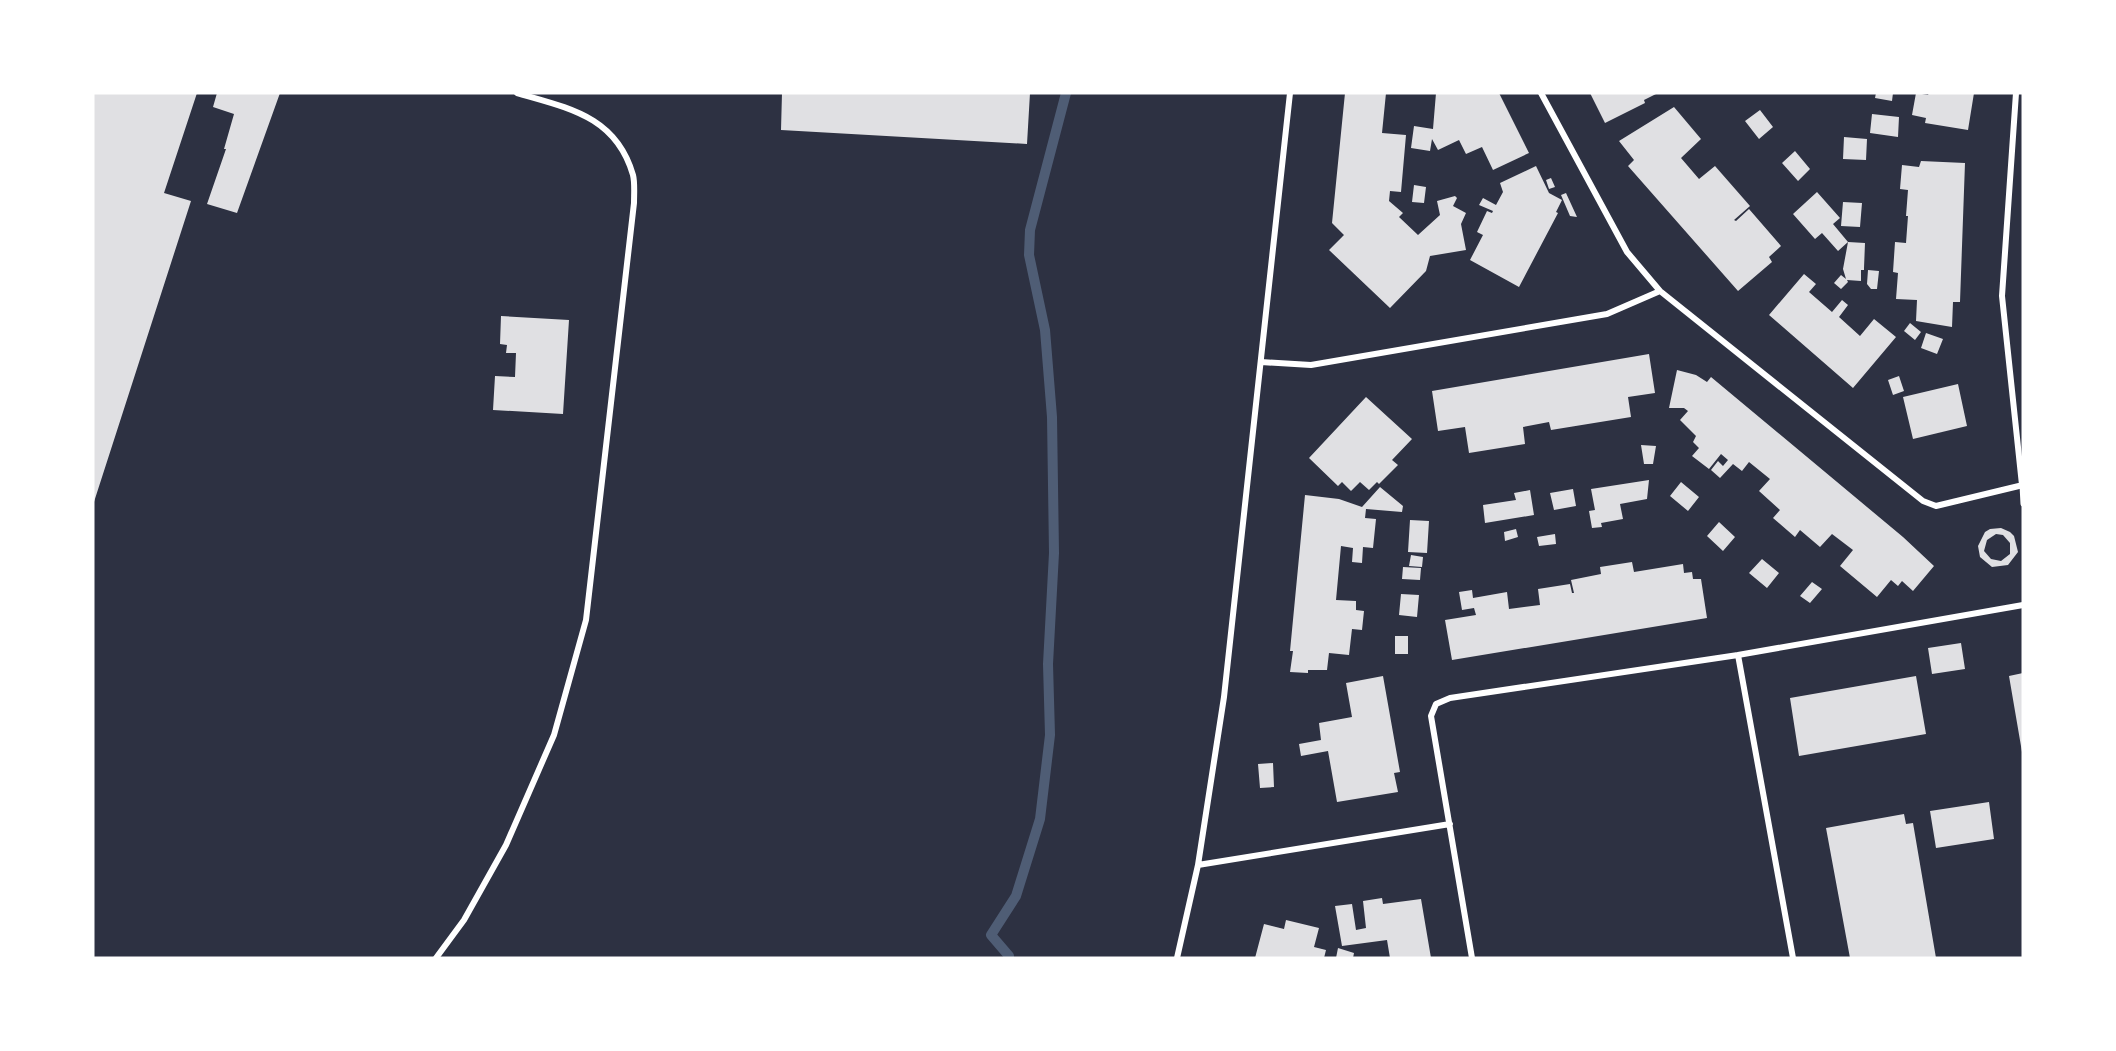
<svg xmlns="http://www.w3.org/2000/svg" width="2116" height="1051" viewBox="0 0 2116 1051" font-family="Lora,serif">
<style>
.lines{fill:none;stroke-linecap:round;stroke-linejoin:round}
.stream{stroke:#4f5d75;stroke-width:10}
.building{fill:#e0e0e3;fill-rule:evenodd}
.pedestrian{stroke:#fff;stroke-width:5}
.minor{stroke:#fff;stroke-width:6}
</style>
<rect width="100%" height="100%" fill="#2d3142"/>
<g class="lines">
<path class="stream" d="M1009 958V956L991 935 1016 896 1040 819 1050 735 1048 664 1054 553 1052 417 1045 330 1029 255 1030 230 1066 93"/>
</g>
<path class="building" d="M93 93H197L164 193 191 201 93 505Z
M217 93H280L237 213 207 204 226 149H224L234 114 213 107Z
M782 93H1030L1027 144 781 130Z
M1345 93H1386L1382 133 1406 135 1401 192 1390 191 1389 201 1403 213 1399 217 1418 235 1440 215 1437 201 1455 196 1457 198 1453 206 1466 213 1461 224 1466 250 1430 256 1426 271 1390 308 1329 250 1344 235 1332 223Z
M1436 93H1499L1529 153 1493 170 1482 147 1466 154 1459 140 1438 150 1432 139 1430 151 1411 148 1414 126 1433 129Z
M1590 93H1658L1644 100 1645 103 1605 123Z
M1876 93H1893L1892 101 1875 98Z
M1916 93 1928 95 1929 93H1974L1968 130 1925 123 1926 118 1912 115Z
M1674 107 1701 139 1681 158 1699 179 1715 166 1750 206 1734 220 1736 221 1749 209 1781 246 1769 257 1772 262 1738 291 1628 166 1634 160 1619 141Z
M1760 110 1773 127 1759 139 1745 121Z
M1872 114 1899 117 1898 137 1870 133Z
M1844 137 1867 139 1866 160 1843 159Z
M1795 151 1810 169 1798 181 1782 163Z
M1921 161 1965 163 1960 302H1953L1952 327 1916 321 1917 300 1896 299 1898 273 1893 272 1895 242 1906 243 1908 216H1906L1908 190 1900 189 1902 165 1919 167Z
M1536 166 1549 193 1562 200 1556 212 1558 213 1519 287 1470 260 1483 235 1477 232 1487 211 1492 213 1493 211 1479 205 1483 198 1496 205 1503 192 1500 183Z
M1551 178 1555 187 1549 189 1546 180Z
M1414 185 1426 187 1424 203 1412 202Z
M1817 192 1840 218 1833 224 1848 242 1838 251 1822 233 1815 239 1793 214Z
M1566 193 1577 217 1570 216 1561 195Z
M1843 202 1862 203 1860 227 1841 226Z
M1848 242 1865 243 1864 268V270H1861V281L1847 280 1848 282 1841 289 1834 283 1841 275 1846 279 1843 269Z
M1868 270 1879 271 1877 289H1871L1867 284Z
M1804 274 1816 284 1809 292 1832 312 1842 300 1848 305 1839 317 1860 336 1874 319 1896 337 1853 388 1769 315Z
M501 316 569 320 563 414 493 410 495 376 515 377 516 353H506L507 345 500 344Z
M1910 323 1921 332 1915 340 1904 331Z
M1926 333 1943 339 1937 354 1921 348Z
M1649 354 1655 393 1628 397 1631 417 1551 430 1549 422 1523 427 1525 444 1469 453 1465 427 1438 431 1432 391Z
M1677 370 1696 375 1707 382 1711 377 1903 537 1934 566 1913 591 1902 581 1898 586 1891 580 1877 597 1840 566 1853 550 1832 534 1820 547 1800 530 1795 537 1773 518 1780 510 1759 491 1770 479 1749 462 1742 471 1733 464 1720 478 1711 470 1718 461 1723 466 1728 460 1721 454 1709 469 1692 456 1699 448 1693 442 1696 436 1680 420 1688 411 1684 408H1669Z
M1899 376 1904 391 1893 395 1888 380Z
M1958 384 1967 426 1913 439 1903 397Z
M1366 397 1412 439 1392 460 1398 465 1379 484 1377 482 1369 490 1360 482 1351 491 1342 482 1338 486 1309 458Z
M1641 445 1656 446 1653 464H1644Z
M1649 480 1647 499 1620 504 1623 519 1601 523 1602 527 1592 528 1589 511 1595 510 1591 489Z
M1681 482 1699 497 1688 511 1670 496Z
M1380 487 1403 506 1402 512 1366 509 1365 518 1376 519 1373 548 1363 547 1362 563 1352 562 1353 548 1341 546 1336 600 1356 601V610L1364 611 1362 630 1352 629 1349 655 1329 653 1327 670H1308V673L1290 672 1293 651H1290L1305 495 1339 499 1362 507Z
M1573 489 1576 506 1554 510 1550 493Z
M1530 490 1534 515 1485 523 1483 505 1516 500 1514 493Z
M1410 520 1429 521 1427 553 1408 552Z
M1719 522 1735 537 1723 551 1707 536Z
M2001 528 2010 532 2014 536 2018 552 2008 565 1992 567 1980 557 1978 546 1985 532 1990 529ZM1996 534 2003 535 2010 543V554L2001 561 1991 559 1984 551 1987 540Z
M1516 529 1518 537 1505 541 1504 532Z
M1555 534 1556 544 1539 546 1537 537Z
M1411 555 1423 557 1422 567 1409 566Z
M1762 559 1779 573 1767 588 1749 573Z
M1632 562 1634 572 1683 564 1684 573 1692 572 1693 579H1701L1707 618 1452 660 1445 620 1476 615 1474 608 1462 610 1459 592 1472 590 1473 598 1507 592 1509 609 1540 605 1538 589 1570 584 1572 593H1574L1571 580 1601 574 1600 567Z
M1403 567 1421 568 1420 580 1402 579Z
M1812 582 1822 589 1810 603 1800 596Z
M1401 594 1419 595 1417 617 1399 615Z
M1395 636H1408V654H1395Z
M1961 643 1965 669 1932 674 1928 648Z
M2023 673V752H2022L2009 676Z
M1383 676 1400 772 1394 773 1398 792 1337 802 1328 751 1301 756 1299 744 1321 740 1319 723 1352 717 1346 683Z
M1916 676 1926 734 1799 756 1790 698Z
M1273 763 1274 787 1260 788 1258 764Z
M1989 802 1994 839 1936 848 1930 811Z
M1904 814 1906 824 1913 823 1936 958H1850L1826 828Z
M1382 898 1383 904 1421 899 1431 958H1390L1387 940 1342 946 1335 906 1352 904 1356 930 1366 928 1363 901Z
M1286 920 1319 928 1314 947 1326 950 1324 958H1255L1264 924 1284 929Z
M1338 948 1354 953 1353 958H1336Z"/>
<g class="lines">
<path class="pedestrian" d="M2022 485 2023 504"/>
<path class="minor" d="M1541 93 1627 252 1660 291 1923 501 1936 506 2023 485
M2016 93 2002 296 2022 485
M1261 362 1311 365 1607 314 1660 291
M1738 655 1793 958
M1198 865 1450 824
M436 958 464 920 506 845 554 735 586 620 634 203C634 194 635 183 633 175 616 116 568 108 517 93
M1177 958 1198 865 1224 697 1290 93
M1472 958 1431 716 1436 704 1450 698 1738 655 2023 605"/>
</g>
<rect width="2116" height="1051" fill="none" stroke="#ffffff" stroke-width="189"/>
</svg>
